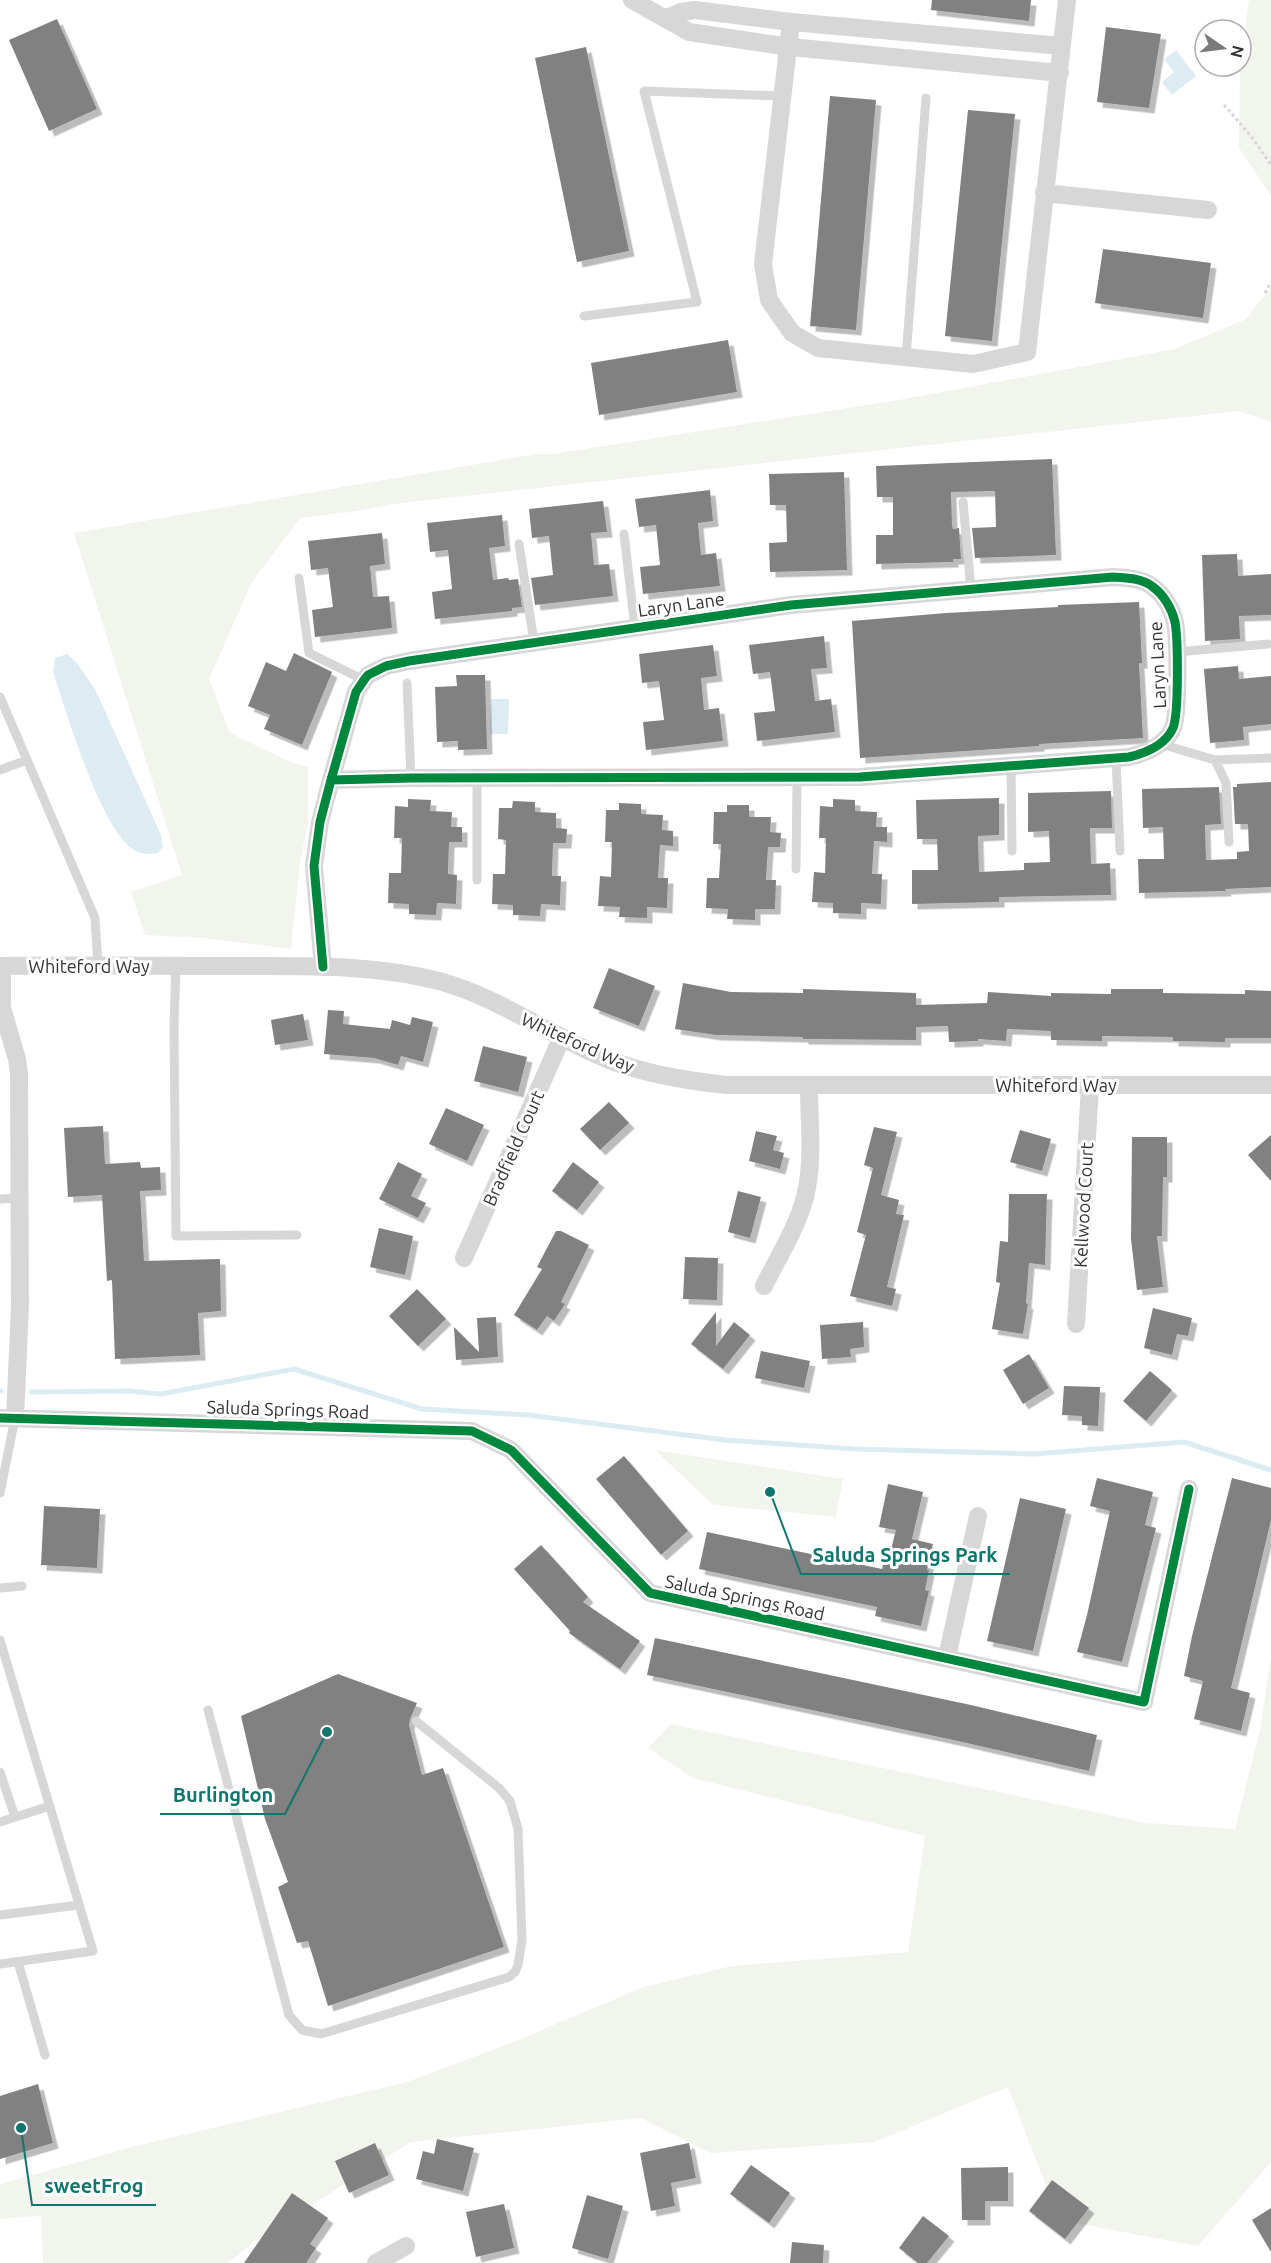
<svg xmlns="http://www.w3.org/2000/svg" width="1271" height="2263" viewBox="0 0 1271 2263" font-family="Ubuntu,sans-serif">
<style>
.green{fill:#f1f5ed}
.water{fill:#ddebf3}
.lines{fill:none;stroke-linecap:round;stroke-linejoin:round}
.stream{stroke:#ddebf3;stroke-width:5}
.building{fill:#818181;filter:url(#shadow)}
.path{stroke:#d6d6d6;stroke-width:3;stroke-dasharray:3 3;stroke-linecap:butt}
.lane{stroke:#d7d7d7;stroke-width:9}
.street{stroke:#d7d7d7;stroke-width:18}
.cycleway-casing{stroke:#fff;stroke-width:13}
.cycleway{stroke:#00873e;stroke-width:9}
.labels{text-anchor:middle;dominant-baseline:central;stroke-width:6;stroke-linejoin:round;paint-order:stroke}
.street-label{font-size:18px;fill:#333;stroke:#fff}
.leader{fill:none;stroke:#0f766e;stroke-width:2}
.callout-dot{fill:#0f766e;stroke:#fff;stroke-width:2}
.callout-label{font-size:20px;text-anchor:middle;font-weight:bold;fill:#0f766e;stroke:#fff;stroke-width:6;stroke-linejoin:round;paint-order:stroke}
</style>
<defs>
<filter id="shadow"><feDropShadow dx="5.5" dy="5.5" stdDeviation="0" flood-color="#0004"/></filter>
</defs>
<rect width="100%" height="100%" fill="#fff"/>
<path class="green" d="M1249 0H1271V196L1239 148 1240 70Z
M1271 287V422L1239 411 401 503 351 512 300 518 252 582 209 679 230 733 290 762 308 767V822L300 864 291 949 202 938 145 935 131 892 182 875 74 533 536 454H553L899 400 1175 349 1246 319Z
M655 1450 843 1479 836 1517 713 1505Z
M1271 1657V2162L1198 2246 1059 2220 1008 2087 874 2142 710 2153 641 2118 411 2142 259 2238 228 2263H43L41 2216 0 2219V2184L136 2146 407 2082 506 2045 644 1987 732 1966 908 1952 925 1836 693 1778 648 1748 671 1724 1147 1823 1235 1829 1260 1730Z"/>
<path class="water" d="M1176 50 1196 76 1172 95 1162 82 1174 72 1164 59Z
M67 654 76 662 95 689 161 835 163 847 158 853C151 854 143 855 136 851 102 835 66 710 53 672L55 658Z
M491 699H509L508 734H490Z"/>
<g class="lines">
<path class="stream" d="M0 1391H1
M31 1392 129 1391 161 1394 294 1369 422 1409 528 1415 725 1440 854 1449 1034 1454 1184 1442 1271 1470"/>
</g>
<path class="building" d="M932 0H1031L1029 21 931 10Z
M57 19 97 109 49 131 9 40Z
M1106 27 1161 34 1149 108 1097 102Z
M586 47 629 251 577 262 535 58Z
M830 96 876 100 856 330 810 326Z
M968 110 1015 114 992 341 945 336Z
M1103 249 1211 263 1203 318 1095 303Z
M728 340 737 392 599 415 591 363Z
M1052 459 1056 555 975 558 972 528 996 527 995 491 951 492 952 525 953 529 959 528 961 559H953V562L876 564V535H893V497H877L876 466Z
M844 472 847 570 770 572 769 543 787 542 786 505H770L769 474Z
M710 490 713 521 698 523 701 555 716 553 720 586 643 594 640 567 660 565 656 525 639 527 635 499Z
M603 501 607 532 591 533 594 565 609 564 613 596 535 605 531 578 553 575 549 536 532 538 529 509Z
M502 515 505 546 489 548 493 580 508 578 509 580 518 579 522 607 512 608V611L435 619 432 592 452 589 448 550 430 552 427 523Z
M382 533 385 564 370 566 373 597 389 596 392 628 315 637 312 610 333 607 328 568 311 570 308 541Z
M1237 554 1238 576 1271 574V615L1239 616 1240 639 1205 641 1202 555Z
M1139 602 1142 663H1139L1143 738 1039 744V746L860 758 852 621 946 613 1058 607V605Z
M824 636 827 668 811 669 815 701 831 699 835 732 757 741 754 713 775 711 770 672 753 674 749 645Z
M713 645 717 676 701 678 704 710 719 708 723 741 646 750 643 722 664 720 659 681 642 683 639 654Z
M294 653 332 672 302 745 264 729 270 715 248 706 266 662 286 671Z
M1238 666 1239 679 1271 676V724L1243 727 1244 740 1210 743 1204 669Z
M456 675H485L487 749 458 750V741L437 742 435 687 457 686Z
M1271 782V887L1225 889 1226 891 1139 893 1138 859H1164L1163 827 1143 828 1142 789 1219 787 1221 824 1205 825 1206 860 1237 859V852L1249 851 1248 824H1235L1233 787H1237V784Z
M1111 791 1112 828H1090L1091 864 1110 863 1111 895 999 897V902L912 904V870H938L937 839H917L916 800 999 798V835L978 836 979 872 1024 870V863L1050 862 1049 831 1028 832V793Z
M408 799 431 800 430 811 452 812 451 827H462V842H449L448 874 457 875 456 904 437 903 436 915 409 914V904L388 903 389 873H401L402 838H394L395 806 408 807Z
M833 799 855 800V811L877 812 876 827H887V842L874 841 872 874H882L881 904 861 903V914L833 913V903L812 902 814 872 825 873 826 838H819L820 806 833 807Z
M513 801 535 802V812L556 813V828L567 829 566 843H553L552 876H561L560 905 541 904 540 916 513 915V905L492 904 493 874H505L506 840 498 839 499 808H512Z
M619 803 641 804V814L663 815 662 830 673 831V846L660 845 658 878H668L667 908 647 907V918L619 917 620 907 598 906 600 876 611 877 612 842H605L606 810H619Z
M727 805H749V817H771L770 832 781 833 780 847H768L766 880H776L775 909H755V920L727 919 728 909 706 908 707 878H719L721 844H713L714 812H727Z
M609 968 655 986 639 1026 593 1008Z
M683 983 731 992 803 993V989L916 993V1005L987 1003 988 992 1051 996V993L1111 994V989H1163V993L1245 994V990L1271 991V1038H1225V1042L1173 1041V1037L1102 1036V1041L1051 1040V1031L1007 1029 1006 1041 978 1039V1041L949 1042 948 1026 916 1027V1040L803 1039V1037L716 1035 675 1029Z
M328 1010 344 1011 343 1024 390 1029 392 1020 410 1025 412 1017 433 1022 423 1062 401 1056 398 1065 374 1058 324 1054Z
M303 1014 308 1040 275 1045 271 1020Z
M483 1046 527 1057 518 1092 474 1081Z
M609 1102 629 1123 600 1150 580 1129Z
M446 1108 484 1125 467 1161 429 1144Z
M103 1126 105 1164 140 1162 141 1168 160 1167 161 1190 140 1191 144 1261 220 1259 221 1311 198 1313 200 1355 115 1359 112 1280 107 1281 102 1195 68 1197 64 1128Z
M874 1127 897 1132 881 1195 899 1200 896 1214 904 1215 887 1287 896 1289 892 1306 850 1296 866 1235 857 1232 873 1168 864 1165Z
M1020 1130 1051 1139 1042 1171 1010 1162Z
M756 1131 777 1136 773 1150 784 1153 780 1169 749 1161Z
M1271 1135V1181L1248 1155Z
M1132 1137H1167V1177H1163L1162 1236H1157L1163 1287 1137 1290 1131 1239Z
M398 1162 422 1174 411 1196 426 1203 418 1218 379 1199Z
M573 1162 599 1182 577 1210 552 1191Z
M738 1191 761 1197 750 1238 728 1232Z
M1009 1194H1047L1045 1265 1029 1263 1026 1303 1028 1304 1023 1334 992 1329 1000 1283 996 1282 1000 1241 1008 1242Z
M379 1228 413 1236 405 1275 370 1267Z
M556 1231H561L589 1245 561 1302 565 1304 554 1321 547 1316 537 1330 514 1315 542 1269 537 1267Z
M685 1257 718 1258 717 1300 683 1299Z
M417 1289 446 1319 418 1346 389 1316Z
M1153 1308 1192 1318 1188 1336 1177 1334 1172 1355 1144 1348Z
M716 1312V1346L734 1322 750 1335 723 1369 691 1344Z
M496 1317 498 1357 456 1360 454 1327 479 1352 477 1318Z
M863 1322 864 1347 850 1349 851 1357 822 1359 820 1325Z
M761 1351 810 1361 804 1388 755 1378Z
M1029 1354 1049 1388 1023 1404 1003 1370Z
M1150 1371 1172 1390 1146 1421 1123 1401Z
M1064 1386 1100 1387 1098 1426 1082 1425V1416L1062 1415Z
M624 1456 688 1531 661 1555 596 1479Z
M1097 1478 1153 1492 1145 1525 1156 1528 1122 1662 1077 1652 1087 1615 1110 1511 1090 1506Z
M1232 1478 1271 1488V1520L1231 1688 1250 1693 1241 1731 1194 1719 1203 1681 1184 1676 1192 1636Z
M888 1484 923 1492 912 1539 933 1544 927 1570H929L925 1590 929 1591 921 1626 875 1616 877 1607 699 1569 707 1532 882 1569 884 1560 888 1561 896 1530 879 1527Z
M1020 1498 1066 1509 1033 1651 987 1641Z
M44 1506 100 1509 97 1568 41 1565Z
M541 1545 588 1597 583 1602 640 1641 620 1669 569 1633 570 1631 514 1569Z
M655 1638 971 1705 1097 1735 1089 1771 958 1741 647 1675Z
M338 1674 417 1703 410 1719 409 1725 422 1775 443 1768 504 1947 328 2006 308 1941 297 1943 278 1887 288 1882 265 1819 241 1716Z
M38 2084 53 2143 0 2159V2096Z
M437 2139 474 2148 463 2191 416 2179 423 2151 434 2154Z
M375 2143 389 2175 349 2193 335 2161Z
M689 2143 696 2178 671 2183 675 2206 651 2211 640 2153Z
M751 2165 790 2193 769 2223 730 2194Z
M1008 2167V2201H985V2220H962L961 2168Z
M1052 2180 1089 2208 1065 2239 1029 2211Z
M292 2193 328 2218 310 2244 316 2248 306 2263H244Z
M587 2195 623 2206 608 2259 572 2248Z
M504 2204 514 2248 476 2257 466 2212Z
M1271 2208V2252L1252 2220Z
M923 2216 949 2236 927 2263H918L899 2248Z
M792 2242 824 2245 823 2263H790Z"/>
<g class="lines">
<path class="path" d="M1224 105 1251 136 1271 165
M1265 293 1271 282"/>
<path class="lane" d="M584 316 697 302 644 91 781 96
M906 357 926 98
M963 502 971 589
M624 534 635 628
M519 544 534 642
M299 578 309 653 364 680
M1176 652 1268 644
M407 683 411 778
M0 697 95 918 98 965
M1161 744 1215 760 1271 758
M1116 758 1120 851
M1215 760 1226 783 1229 842
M1011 766 1012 851
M0 770 27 760
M477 778V880
M796 869 797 778
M176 966 174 1026 176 1236 297 1235
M0 1199 21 1198
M0 1493 15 1418
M0 1588 22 1586
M0 1640 93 1951 0 1964
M208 1710 289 2015 302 2030 321 2034 509 1977 515 1972 518 1965 522 1940 518 1829 510 1801 499 1788 416 1721
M0 1772 15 1817
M0 1822 50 1806
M0 1915 79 1905
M18 1962 45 2055"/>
<path class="street" d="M632 0 689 32 790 47 1060 73
M666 18 681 12 695 10 791 22 1062 46
M791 22 763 264 769 300 792 333 818 348 973 364 1027 352 1067 0
M1044 193 1208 210
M0 966C79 965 157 966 236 966 304 966 373 964 439 981 501 998 553 1038 612 1061 650 1075 687 1081 727 1085H1271
M2 966V1008L17 1059 19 1074 20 1306 15 1418
M323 967 314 866 320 822 331 780 356 692 364 680 368 675 386 666 409 661 791 605 1113 577C1126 578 1142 578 1153 587 1164 595 1172 609 1175 622 1178 638 1179 714 1173 728 1165 746 1146 753 1129 757L860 777 411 778 331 780
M464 1258 562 1037
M764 1286C778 1257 797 1228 805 1197 814 1162 809 1122 809 1086
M1076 1324 1090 1086
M0 1418 472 1431 511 1450 650 1593 1144 1702 1189 1489
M947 1657 978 1516
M376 2263 406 2246"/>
<defs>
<path id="cycleway" d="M323 967 314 866 320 822 331 780 356 692 364 680 368 675 386 666 409 661 791 605 1113 577C1126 578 1142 578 1153 587 1164 595 1172 609 1175 622 1178 638 1179 714 1173 728 1165 746 1146 753 1129 757L860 777 411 778 331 780
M0 1418 472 1431 511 1450 650 1593 1144 1702 1189 1489"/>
</defs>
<use href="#cycleway" class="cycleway-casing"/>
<use href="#cycleway" class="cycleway"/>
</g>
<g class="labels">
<g class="street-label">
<text transform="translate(681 604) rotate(-8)">Laryn Lane</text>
<text transform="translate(1157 665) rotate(-93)">Laryn Lane</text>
<text x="89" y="966">Whiteford Way</text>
<text transform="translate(578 1042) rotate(24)">Whiteford Way</text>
<text x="1056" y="1085">Whiteford Way</text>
<text transform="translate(513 1148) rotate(-66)">Bradfield Court</text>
<text transform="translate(1083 1205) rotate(-87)">Kellwood Court</text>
<text transform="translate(288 1409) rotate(2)">Saluda Springs Road</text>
<text transform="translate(745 1597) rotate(12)">Saluda Springs Road</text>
</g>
</g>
<path class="leader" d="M770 1492L801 1574H1010M327 1732L285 1814H160M21 2128L32 2205H156"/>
<g class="callout-dot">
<circle cx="770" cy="1492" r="6"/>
<circle cx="327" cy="1732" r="6"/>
<circle cx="21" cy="2128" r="6"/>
</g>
<g class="callout-label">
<text x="905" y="1562">Saluda Springs Park</text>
<text x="223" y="1802">Burlington</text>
<text x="94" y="2193">sweetFrog</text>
</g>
<g transform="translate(1223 48) rotate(104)"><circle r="28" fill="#ffffff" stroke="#adadad" stroke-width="1.5"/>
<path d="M0-4.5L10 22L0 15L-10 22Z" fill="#7a7a7a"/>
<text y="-9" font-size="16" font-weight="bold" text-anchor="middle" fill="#333333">N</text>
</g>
</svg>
